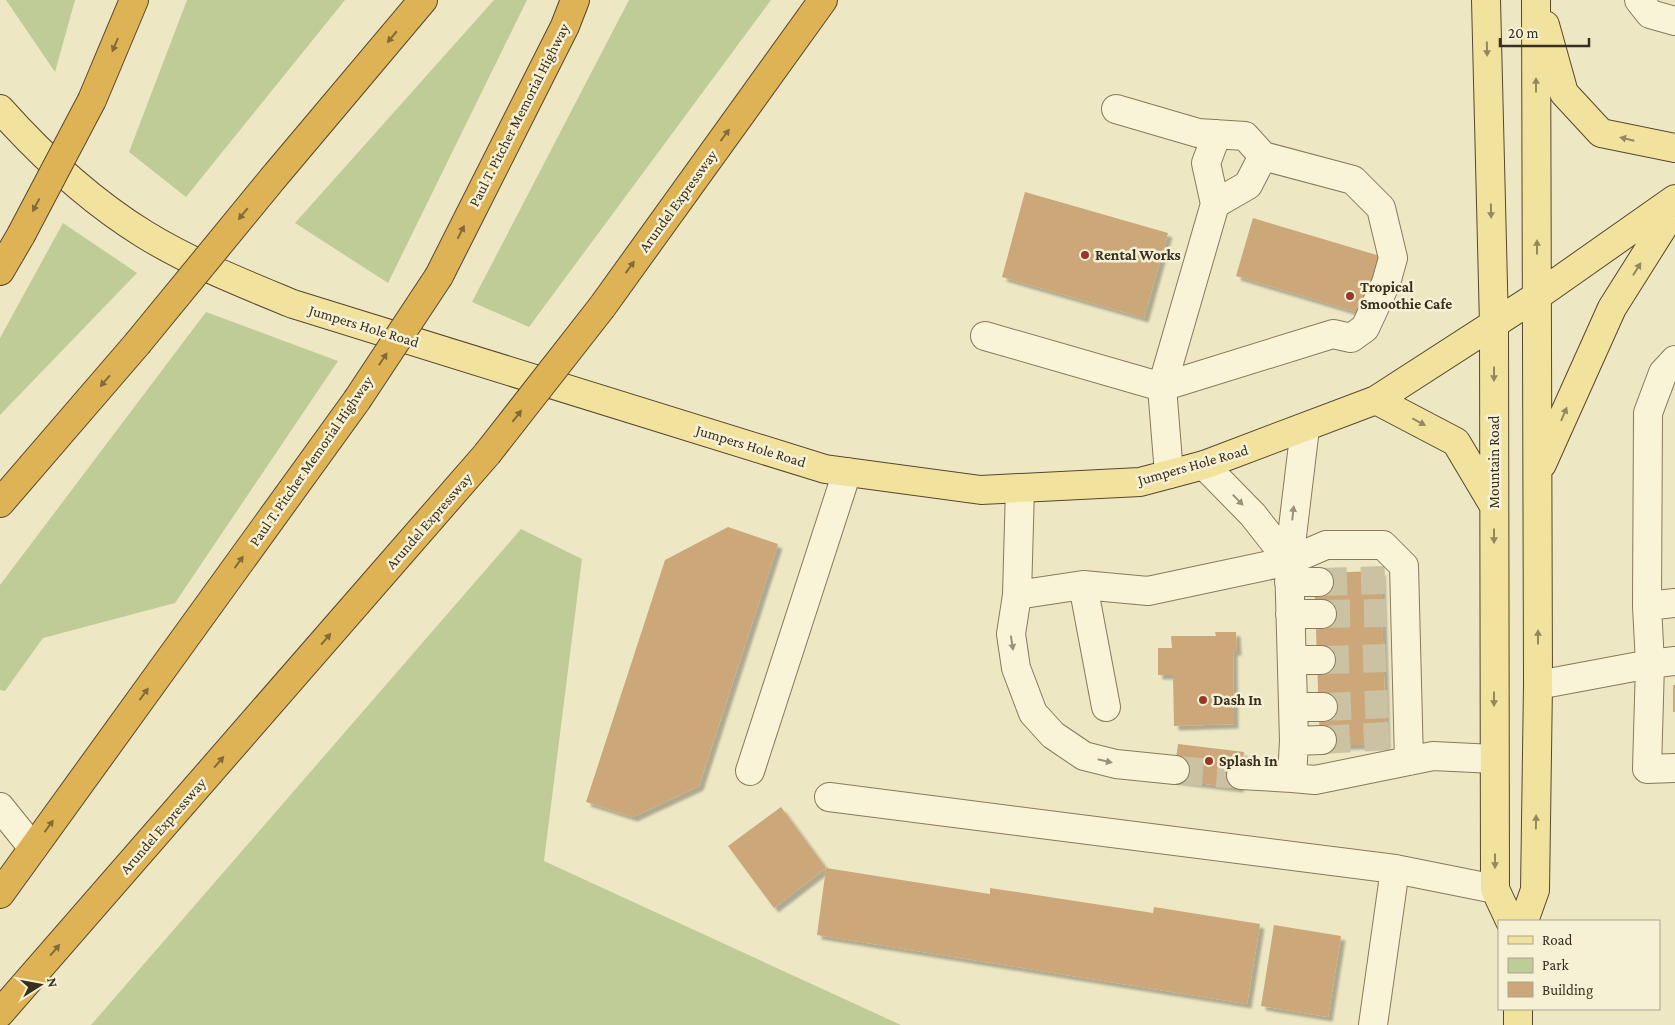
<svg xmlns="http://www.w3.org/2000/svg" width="1675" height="1025" viewBox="0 0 1675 1025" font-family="'Crimson Pro',serif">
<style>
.green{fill:#c0cc98}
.building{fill:#cca77a;filter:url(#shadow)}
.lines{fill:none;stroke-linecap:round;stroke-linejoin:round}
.minor-tunnel{stroke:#cac2a3;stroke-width:28;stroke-dasharray:28 14;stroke-linecap:butt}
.minor-casing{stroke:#89795b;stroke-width:30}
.major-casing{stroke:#57472f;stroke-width:30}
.highway-casing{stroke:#57472f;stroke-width:30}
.minor{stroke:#f9f3d8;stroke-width:28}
.major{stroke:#f1e29d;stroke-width:28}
.highway{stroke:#ddb356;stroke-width:28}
.highway-bridge-casing{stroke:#57472f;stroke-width:30;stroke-linecap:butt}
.highway-bridge{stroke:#ddb356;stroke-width:28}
.oneway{fill:#836a38}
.oneway2{fill:#95885e}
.oneway3{fill:#99917c}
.poi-dot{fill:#98382b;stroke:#f6f0d4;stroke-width:2}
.labels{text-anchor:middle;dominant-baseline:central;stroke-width:5;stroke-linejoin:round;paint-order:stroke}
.street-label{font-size:15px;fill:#392f1f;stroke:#f6f0d4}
.poi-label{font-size:15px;font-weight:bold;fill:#392f1f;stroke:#f6f0d4;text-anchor:start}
</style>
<defs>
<filter id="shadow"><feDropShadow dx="4.5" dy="4.5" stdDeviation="1" flood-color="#0004"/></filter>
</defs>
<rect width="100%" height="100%" fill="#eee7c4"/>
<path class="green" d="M6 0H75L55 72Z
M187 0H345L186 197 129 152Z
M494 0H527L388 283 295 223Z
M629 0H771L529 327 472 302Z
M63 223 137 273 0 415V338Z
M206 312 338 361 175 603 43 638 5 691 0 690V585Z
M521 529 582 559 544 861 901 1025H91Z"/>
<path class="building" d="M1025 192 1168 233 1144 318 1002 277Z
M1253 218 1380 256 1363 314 1236 276Z
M728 527 778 544 699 786 633 817 586 802 665 560Z
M1381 571 1386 744 1320 746 1314 573Z
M1215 632H1236L1237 651H1233L1234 724 1174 726 1173 675H1158V648H1172L1171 636H1216Z
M1673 685H1675V712H1673Z
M1178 744 1244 752 1239 788 1173 780Z
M781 807 826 868 774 908 728 846Z
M826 868 990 894V888L1153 913 1154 907 1260 924 1247 1004 817 935Z
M1274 925 1341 936 1328 1017 1261 1006Z"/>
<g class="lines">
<path class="minor-tunnel" d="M1319 582 1385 580
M1322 614 1386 613
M1321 660 1386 658
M1323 707 1388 704
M1322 740 1389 736
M1175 770 1241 775"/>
<defs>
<path id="minor" d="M1639 0 1650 14 1675 21
M1116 109 1198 133 1245 136 1263 156 1353 180 1381 208 1393 258 1386 283 1365 328 1351 338 1333 334 1162 387 1169 474
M1217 134 1206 163 1215 204 1248 185 1263 156
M985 336 1162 387 1215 204
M1305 428 1289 561 1294 741 1292 778 1315 780 1433 756 1494 759
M1204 465 1253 515 1289 561
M1020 488 1017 595 1083 585 1148 591 1289 561 1326 545H1383L1404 566 1409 761
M1289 582H1319
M1083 585 1106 707
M1017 595 1011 634 1016 668 1033 713 1053 735 1084 756 1116 764 1175 770
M1647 606 1675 603
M1290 614H1322
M1292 660H1321
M1675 661 1650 664 1647 769 1675 768
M1538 685 1650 664 1647 606 1648 413 1663 373 1675 360
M1293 707H1323
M1294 741 1322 740
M750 771 847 472
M1241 775 1292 778
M829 797 1395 869
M0 807 33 848
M1373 1025 1395 869 1495 889"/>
<path id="major" d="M1486 0 1494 325 1495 889 1510 921
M1545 25 1564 93 1601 133 1675 148
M0 109C42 156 89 200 144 234 191 263 242 283 293 304L825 469 981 490 1140 482 1204 465 1376 400 1537 296 1675 199
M1376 400 1456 442 1494 506
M1542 464 1612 308 1675 208
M1524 921 1535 890 1538 685 1536 0
M1518 1025V1009"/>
<path id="highway" d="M92 100 134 0
M274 177 423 0
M0 271 21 235
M439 276 565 26 575 0
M602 307 823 0
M0 503 137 344
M0 894 357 400
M0 1013 487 454"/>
</defs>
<use href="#minor" class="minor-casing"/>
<use href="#major" class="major-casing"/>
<use href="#highway" class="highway-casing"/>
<use href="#minor" class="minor"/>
<use href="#major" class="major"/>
<use href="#highway" class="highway"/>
<defs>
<path id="highway-bridge" d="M21 235 92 100
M137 344 274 177
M357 400 439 276
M487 454 602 307"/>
</defs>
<use href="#highway-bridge" class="highway-bridge-casing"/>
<use href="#highway-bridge" class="highway-bridge"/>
</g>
<defs><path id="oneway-solid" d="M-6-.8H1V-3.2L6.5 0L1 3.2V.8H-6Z" transform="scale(1.25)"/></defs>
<g class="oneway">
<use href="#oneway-solid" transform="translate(392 37) rotate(130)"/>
<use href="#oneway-solid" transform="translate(115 45) rotate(113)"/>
<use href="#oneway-solid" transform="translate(725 135) rotate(-54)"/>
<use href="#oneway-solid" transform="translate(36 205) rotate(118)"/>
<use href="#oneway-solid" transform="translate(243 214) rotate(129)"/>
<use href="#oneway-solid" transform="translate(461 232) rotate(-63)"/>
<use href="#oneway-solid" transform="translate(630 267) rotate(-54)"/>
<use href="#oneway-solid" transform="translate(383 359) rotate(-56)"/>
<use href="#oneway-solid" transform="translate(105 381) rotate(131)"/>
<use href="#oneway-solid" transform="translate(517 416) rotate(-52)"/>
<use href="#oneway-solid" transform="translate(239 562) rotate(-54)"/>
<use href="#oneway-solid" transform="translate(326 639) rotate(-49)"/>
<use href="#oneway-solid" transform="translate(144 694) rotate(-54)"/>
<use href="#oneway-solid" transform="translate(219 762) rotate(-49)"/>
<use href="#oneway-solid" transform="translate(49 826) rotate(-54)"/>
<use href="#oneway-solid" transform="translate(55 950) rotate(-49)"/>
</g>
<g class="oneway2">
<use href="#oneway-solid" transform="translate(1487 49) rotate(89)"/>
<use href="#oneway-solid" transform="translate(1536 85) rotate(-90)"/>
<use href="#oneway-solid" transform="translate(1627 139) rotate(-167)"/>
<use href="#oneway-solid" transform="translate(1491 211) rotate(89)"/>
<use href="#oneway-solid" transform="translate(1537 247) rotate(-90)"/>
<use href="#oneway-solid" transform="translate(1637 269) rotate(-58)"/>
<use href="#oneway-solid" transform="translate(1494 374) rotate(90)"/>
<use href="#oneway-solid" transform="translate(1564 414) rotate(-67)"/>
<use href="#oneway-solid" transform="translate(1419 422) rotate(28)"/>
<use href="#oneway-solid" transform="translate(1494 536) rotate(90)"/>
<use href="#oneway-solid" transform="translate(1538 637) rotate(-90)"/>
<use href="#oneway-solid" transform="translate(1494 699) rotate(90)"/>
<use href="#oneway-solid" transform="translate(1536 822) rotate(-89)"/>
<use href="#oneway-solid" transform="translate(1495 861) rotate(90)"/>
</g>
<g class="oneway3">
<use href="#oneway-solid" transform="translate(1238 500) rotate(46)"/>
<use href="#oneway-solid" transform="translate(1293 513) rotate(-84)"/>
<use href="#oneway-solid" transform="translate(1012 643) rotate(81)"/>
<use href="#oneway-solid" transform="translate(1105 761) rotate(13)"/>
</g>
<g class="poi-dot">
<circle cx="1085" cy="255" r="5"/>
<circle cx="1350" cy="296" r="5"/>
<circle cx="1203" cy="700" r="5"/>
<circle cx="1209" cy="761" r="5"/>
</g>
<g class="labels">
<g class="street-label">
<text transform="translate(519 115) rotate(-63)">Paul T. Pitcher Memorial Highway</text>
<text transform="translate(678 201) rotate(-54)">Arundel Expressway</text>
<text transform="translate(364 326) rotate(17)">Jumpers Hole Road</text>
<text transform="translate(751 446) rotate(17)">Jumpers Hole Road</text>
<text transform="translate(311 461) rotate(-55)">Paul T. Pitcher Memorial Highway</text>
<text transform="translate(1494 462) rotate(-90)">Mountain Road</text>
<text transform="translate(1193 465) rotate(-16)">Jumpers Hole Road</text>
<text transform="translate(429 521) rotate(-49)">Arundel Expressway</text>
<text transform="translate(163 826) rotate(-49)">Arundel Expressway</text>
</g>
<g class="poi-label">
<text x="1095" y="255">Rental Works</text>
<text x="1360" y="287">Tropical<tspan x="1360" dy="17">Smoothie Cafe</tspan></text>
<text x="1213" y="700">Dash In</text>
<text x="1219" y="761">Splash In</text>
</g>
</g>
<rect x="1498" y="920" width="162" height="90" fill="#f6f0d4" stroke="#aaa38c"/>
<rect x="1508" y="936" width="25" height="8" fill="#f1e29d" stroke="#aaa38c"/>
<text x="1542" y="945" font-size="15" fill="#392f1f">Road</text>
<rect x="1508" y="958" width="25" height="15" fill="#c0cc98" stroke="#aaa38c"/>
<text x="1542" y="970" font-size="15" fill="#392f1f">Park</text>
<rect x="1508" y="982" width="25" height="15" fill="#cca77a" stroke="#aaa38c"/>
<text x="1542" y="995" font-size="15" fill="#392f1f">Building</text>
<g transform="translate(40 985) rotate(79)" stroke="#f6f0d4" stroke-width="4" paint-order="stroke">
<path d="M0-4L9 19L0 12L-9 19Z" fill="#392f1f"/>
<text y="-8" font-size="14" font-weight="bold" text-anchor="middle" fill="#392f1f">N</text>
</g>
<path d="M1500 38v8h89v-8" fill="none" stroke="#392f1f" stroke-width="2.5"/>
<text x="1508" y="38" font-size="15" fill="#392f1f" stroke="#f6f0d4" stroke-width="4" paint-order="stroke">20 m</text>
</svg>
